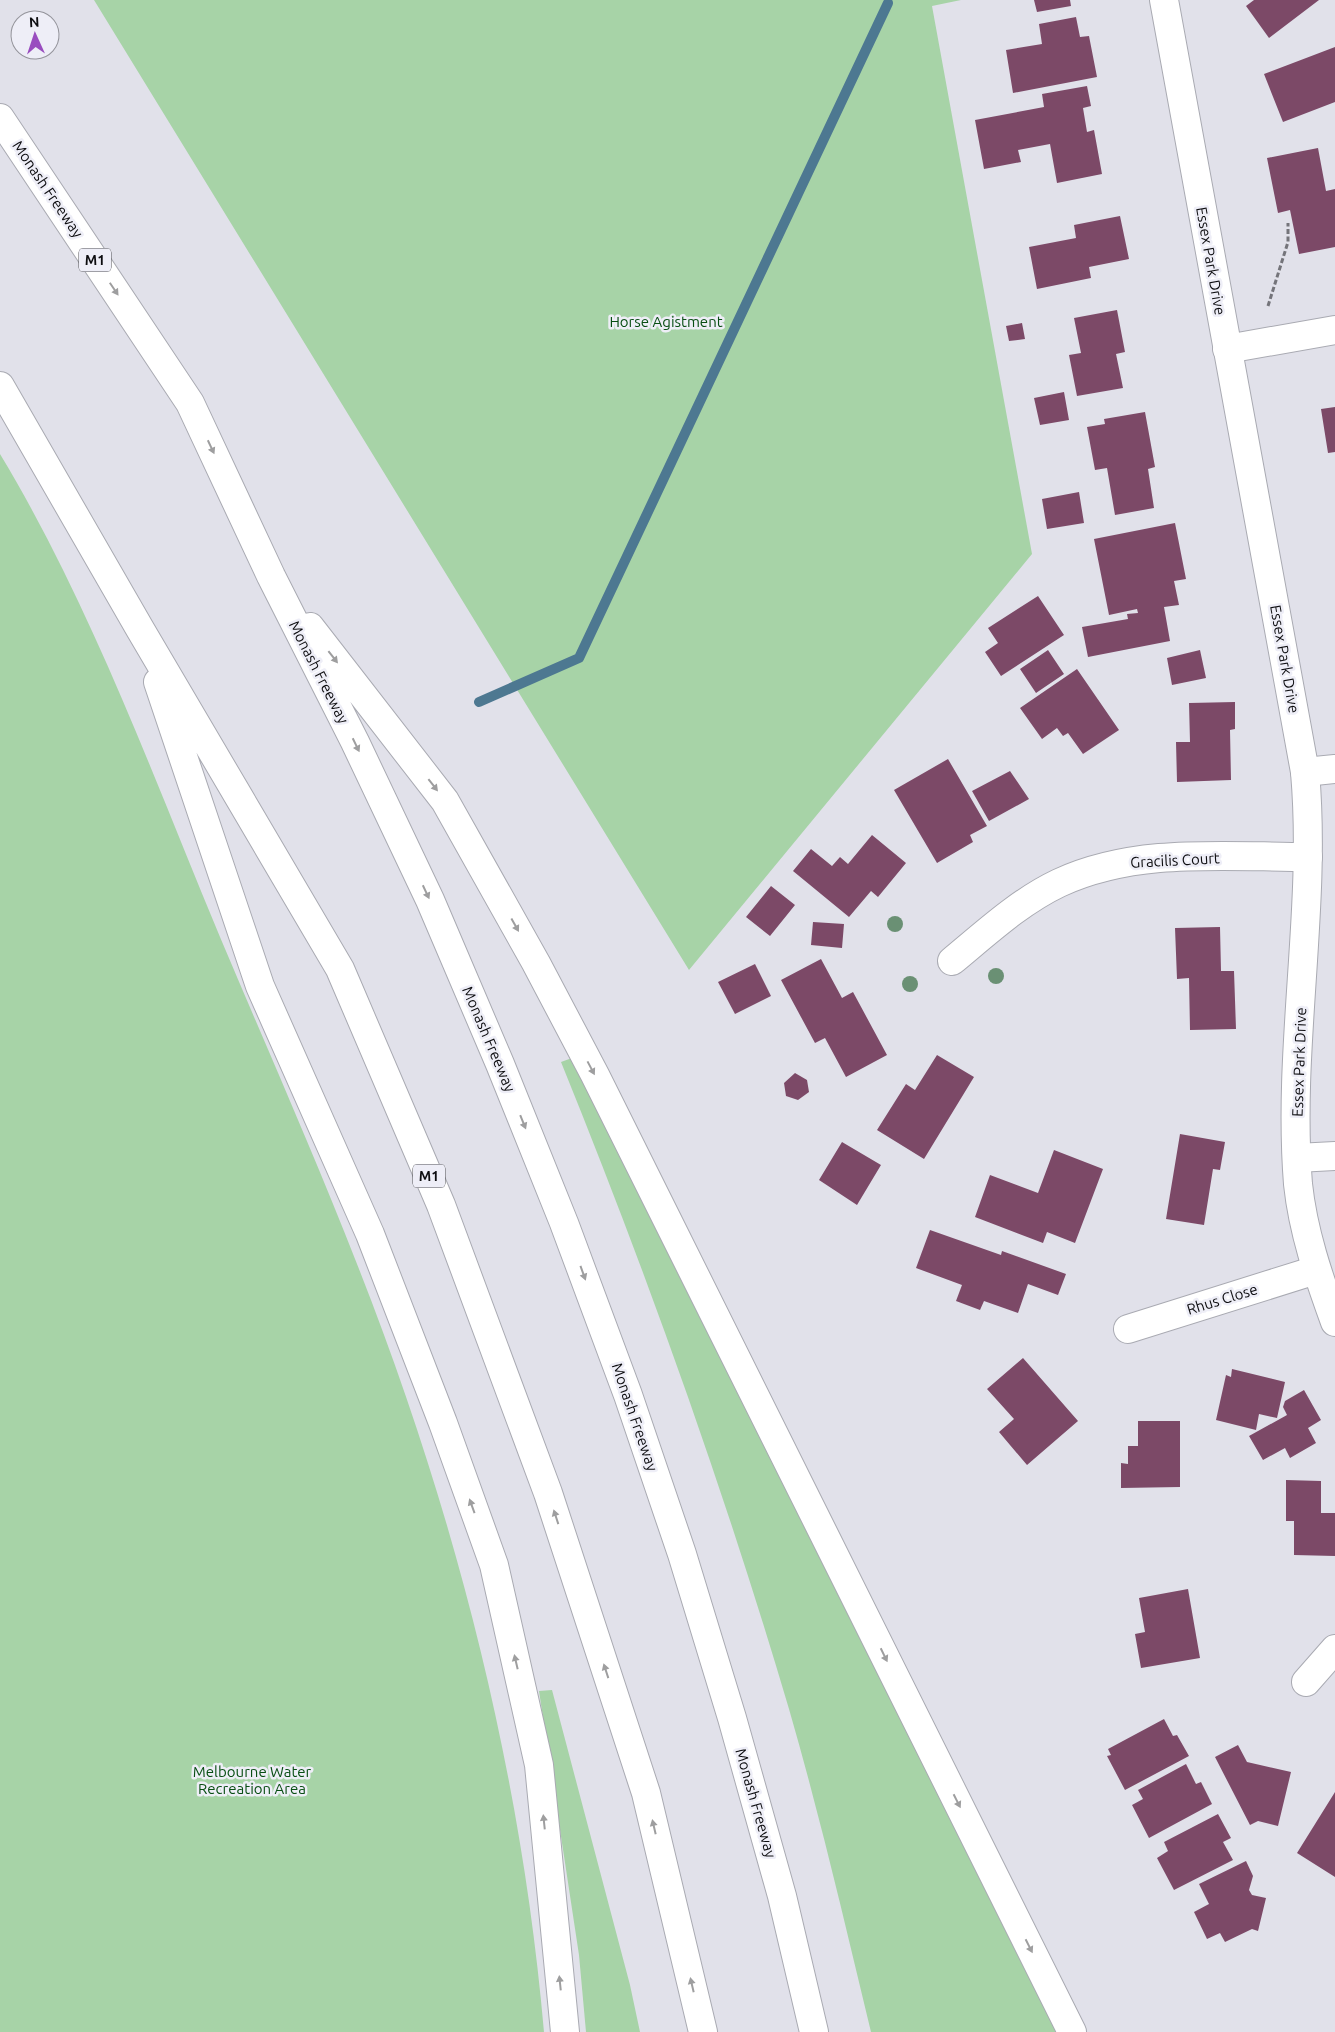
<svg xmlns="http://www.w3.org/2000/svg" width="1335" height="2032" viewBox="0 0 1335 2032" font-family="Ubuntu,sans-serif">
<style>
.green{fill:#a7d3a7}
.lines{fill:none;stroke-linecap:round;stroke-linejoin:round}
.stream{stroke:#4d7891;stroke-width:10}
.building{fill:#7c4967}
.street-casing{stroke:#a9aab2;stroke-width:30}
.secondary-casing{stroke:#a9aab2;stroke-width:30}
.highway-casing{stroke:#a9aab2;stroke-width:30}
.path{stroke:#74747a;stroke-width:3;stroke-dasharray:5 2.5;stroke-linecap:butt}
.street{stroke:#fff;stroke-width:28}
.secondary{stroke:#fff;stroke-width:28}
.highway{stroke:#fff;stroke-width:28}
.tree{fill:#6a9074}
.oneway{fill:#9e9e9f}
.labels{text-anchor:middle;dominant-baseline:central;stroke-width:5;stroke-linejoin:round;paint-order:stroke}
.shield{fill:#eeeef7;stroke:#505055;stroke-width:1}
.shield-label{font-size:14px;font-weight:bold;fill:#0d0d10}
.street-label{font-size:15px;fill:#0d0d10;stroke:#eeeef7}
.park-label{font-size:15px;fill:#084e13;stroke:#eeeef7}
</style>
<rect width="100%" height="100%" fill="#e1e1ea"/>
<path class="green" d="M94 0H961L932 6 1032 554 689 970Z
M0 454C91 605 152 774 220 937 266 1046 314 1154 357 1264 454 1509 521 1769 544 2032H0Z
M572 1058 1057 2032H871C845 1924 820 1816 789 1709 724 1489 647 1274 561 1062Z
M552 1690 630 1985 640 2032H586L579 1955 539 1691Z"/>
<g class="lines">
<path class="stream" d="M479 702 579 658 888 3"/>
</g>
<path class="building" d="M1034 0H1070L1071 6 1037 12Z
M1254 0H1319L1269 38 1246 6Z
M1076 17 1080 37 1089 36 1097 77 1013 93 1006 50 1042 44 1039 24Z
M1335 47V102L1283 122 1264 74Z
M1087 86 1091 106 1083 108 1087 132 1094 130 1102 174 1057 183 1050 144 1018 150 1021 162 984 169 975 120 1044 107 1042 94Z
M1318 148 1326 191 1335 189V247L1299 254 1290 210 1278 213 1267 158Z
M1120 216 1129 259 1089 267 1091 278 1037 289 1029 247 1076 238 1074 225Z
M1117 310 1125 352 1116 354 1123 388 1077 396 1069 355 1081 353 1074 318Z
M1022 323 1025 339 1009 341 1006 326Z
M1064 392 1069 420 1040 425 1034 398Z
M1335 407V452L1328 453 1321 409Z
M1145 412 1155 467 1148 469 1154 508 1115 515 1107 468 1095 470 1087 427 1105 424 1104 419Z
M1079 492 1084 523 1047 529 1042 499Z
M1175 523 1186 579 1174 581 1179 605 1164 607 1170 641 1088 657 1082 627 1128 619 1127 614 1138 613 1137 609 1109 615 1094 539Z
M1038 596 1064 635 1001 676 985 652 998 643 988 628Z
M1048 650 1064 674 1036 693 1020 669Z
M1200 650 1206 678 1172 685 1167 658Z
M1077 669 1119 730 1083 754 1068 733 1063 736 1057 728 1042 739 1020 708Z
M1235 702V729L1230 730 1231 780 1177 782 1176 742H1190L1189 703Z
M948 759 987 826 970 835 973 842 937 863 894 790Z
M1010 771 1029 799 989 821 972 791Z
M872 835 906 863 878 897 871 891 849 917 793 871 811 849 832 866 840 857 848 864Z
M771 886 795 905 770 936 746 917Z
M813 922 844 924 842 948 811 945Z
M1220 927 1221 971H1234L1236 1029 1190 1030 1189 978 1177 979 1175 928Z
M821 959 842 998 853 992 887 1055 846 1077 825 1038 815 1043 781 980Z
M755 964 771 996 735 1014 718 982Z
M937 1055 974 1077 924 1159 877 1130 906 1084 915 1090Z
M795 1073 807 1080 809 1092 798 1100 786 1096 784 1083Z
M1180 1134 1225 1142 1220 1170 1213 1169 1204 1225 1166 1219Z
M842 1142 881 1165 857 1205 819 1180Z
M1054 1150 1103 1169 1075 1243 1047 1232 1043 1243 975 1217 990 1175 1038 1193Z
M930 1230 1001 1255 1002 1251 1066 1274 1058 1295 1028 1284 1018 1313 984 1301 980 1310 956 1301 962 1285 916 1268Z
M1023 1358 1078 1421 1027 1465 999 1432 1014 1419 987 1389Z
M1232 1369 1285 1382 1277 1418 1259 1414 1256 1430 1216 1420 1226 1375 1231 1377Z
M1304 1390 1321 1420 1308 1428 1316 1443 1290 1458 1285 1448 1263 1460 1249 1436 1287 1415 1283 1407 1285 1401Z
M1138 1421H1180V1487L1121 1488V1463L1128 1464V1446H1138Z
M1286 1480 1321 1481V1513H1335V1556L1294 1555V1521H1286Z
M1188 1589 1200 1658 1141 1668 1135 1634 1145 1632 1139 1598Z
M1164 1719 1173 1736 1177 1735 1189 1756 1125 1790 1107 1756 1111 1755 1108 1749Z
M1238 1745 1247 1762 1291 1772 1278 1826 1258 1821 1250 1825 1215 1757Z
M1186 1764 1196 1784 1201 1782 1212 1804 1149 1838 1132 1805 1143 1799 1138 1790Z
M1335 1792V1877L1297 1853Z
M1218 1814 1231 1838 1223 1842 1233 1860 1174 1890 1157 1858 1168 1851 1164 1842Z
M1246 1861 1253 1876 1249 1890 1252 1895 1266 1898 1258 1931 1252 1929 1225 1942 1220 1933 1207 1939 1194 1912 1209 1904 1199 1884Z"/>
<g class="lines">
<defs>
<path id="street" d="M1227 349 1335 330
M1305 772 1335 769
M952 961C986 933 1019 902 1059 883 1136 847 1226 857 1308 857
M1297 1158 1335 1156
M1128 1329 1316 1270
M1306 1682 1335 1649"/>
<path id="secondary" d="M1164 0 1305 772C1317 909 1287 1047 1298 1184 1303 1232 1319 1278 1335 1322"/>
<path id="highway" d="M0 118 190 403 271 576 355 742 430 900 500 1064 564 1223 628 1395 682 1554 732 1718 782 1896 814 2032
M0 386 140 629 340 969 441 1205 548 1493 646 1793 703 2032
M310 627 445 801 536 963 595 1075 1072 2032
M158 682 260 986 370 1234 443 1423 494 1565 539 1765 565 2032"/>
</defs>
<use href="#street" class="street-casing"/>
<use href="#secondary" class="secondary-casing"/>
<use href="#highway" class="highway-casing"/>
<path class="path" d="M1268 306 1288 242V223"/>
<use href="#street" class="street"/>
<use href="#secondary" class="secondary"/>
<use href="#highway" class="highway"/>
</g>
<g class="tree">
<circle cx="895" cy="924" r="8"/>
<circle cx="996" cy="976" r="8"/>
<circle cx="910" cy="984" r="8"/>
</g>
<defs><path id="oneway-solid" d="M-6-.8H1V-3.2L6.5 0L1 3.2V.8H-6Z" transform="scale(1.25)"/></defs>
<g class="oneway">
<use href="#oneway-solid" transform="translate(114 289) rotate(56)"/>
<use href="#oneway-solid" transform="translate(211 447) rotate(65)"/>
<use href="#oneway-solid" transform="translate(333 657) rotate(52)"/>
<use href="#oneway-solid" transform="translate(356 745) rotate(64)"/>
<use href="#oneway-solid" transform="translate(433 785) rotate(52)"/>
<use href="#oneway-solid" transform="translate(426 892) rotate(65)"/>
<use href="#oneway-solid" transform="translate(515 925) rotate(61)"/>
<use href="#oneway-solid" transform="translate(591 1068) rotate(62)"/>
<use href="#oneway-solid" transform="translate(523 1122) rotate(68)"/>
<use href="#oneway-solid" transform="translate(583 1273) rotate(70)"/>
<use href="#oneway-solid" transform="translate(472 1506) rotate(-110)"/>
<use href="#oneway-solid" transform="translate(556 1517) rotate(-108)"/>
<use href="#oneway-solid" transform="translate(884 1655) rotate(64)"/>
<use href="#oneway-solid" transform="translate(516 1662) rotate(-103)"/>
<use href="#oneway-solid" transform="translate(606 1671) rotate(-108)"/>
<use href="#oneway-solid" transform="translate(957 1801) rotate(63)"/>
<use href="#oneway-solid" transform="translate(544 1822) rotate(-96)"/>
<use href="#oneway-solid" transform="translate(654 1827) rotate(-103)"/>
<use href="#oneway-solid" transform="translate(1029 1946) rotate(63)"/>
<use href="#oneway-solid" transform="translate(560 1983) rotate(-96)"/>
<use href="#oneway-solid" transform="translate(692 1985) rotate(-103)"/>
</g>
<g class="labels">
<g class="shield">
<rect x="79" y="248.5" width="32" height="23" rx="4"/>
<rect x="413" y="1164.5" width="32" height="23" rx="4"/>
</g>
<g class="shield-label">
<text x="95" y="260">M1</text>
<text x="429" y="1176">M1</text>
</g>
<g class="street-label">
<text transform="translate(48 189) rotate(56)">Monash Freeway</text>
<text transform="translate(1211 261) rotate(80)">Essex Park Drive</text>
<text transform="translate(1285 659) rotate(80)">Essex Park Drive</text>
<text transform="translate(319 672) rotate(63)">Monash Freeway</text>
<text transform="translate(1175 860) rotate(-3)">Gracilis Court</text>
<text transform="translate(489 1039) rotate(67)">Monash Freeway</text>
<text transform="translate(1299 1062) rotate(-88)">Essex Park Drive</text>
<text transform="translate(1222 1299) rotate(-17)">Rhus Close</text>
<text transform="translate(635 1417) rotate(71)">Monash Freeway</text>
<text transform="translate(756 1803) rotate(74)">Monash Freeway</text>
</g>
<g class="park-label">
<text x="666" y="321">Horse Agistment</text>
<text x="252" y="1771">Melbourne Water<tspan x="252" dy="17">Recreation Area</tspan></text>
</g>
</g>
<g transform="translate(35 35) rotate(357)"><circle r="24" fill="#eeeef7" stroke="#94949b"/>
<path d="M0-4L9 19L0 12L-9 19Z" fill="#994dbf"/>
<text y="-8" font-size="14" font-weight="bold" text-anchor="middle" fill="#0d0d10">N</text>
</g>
</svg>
